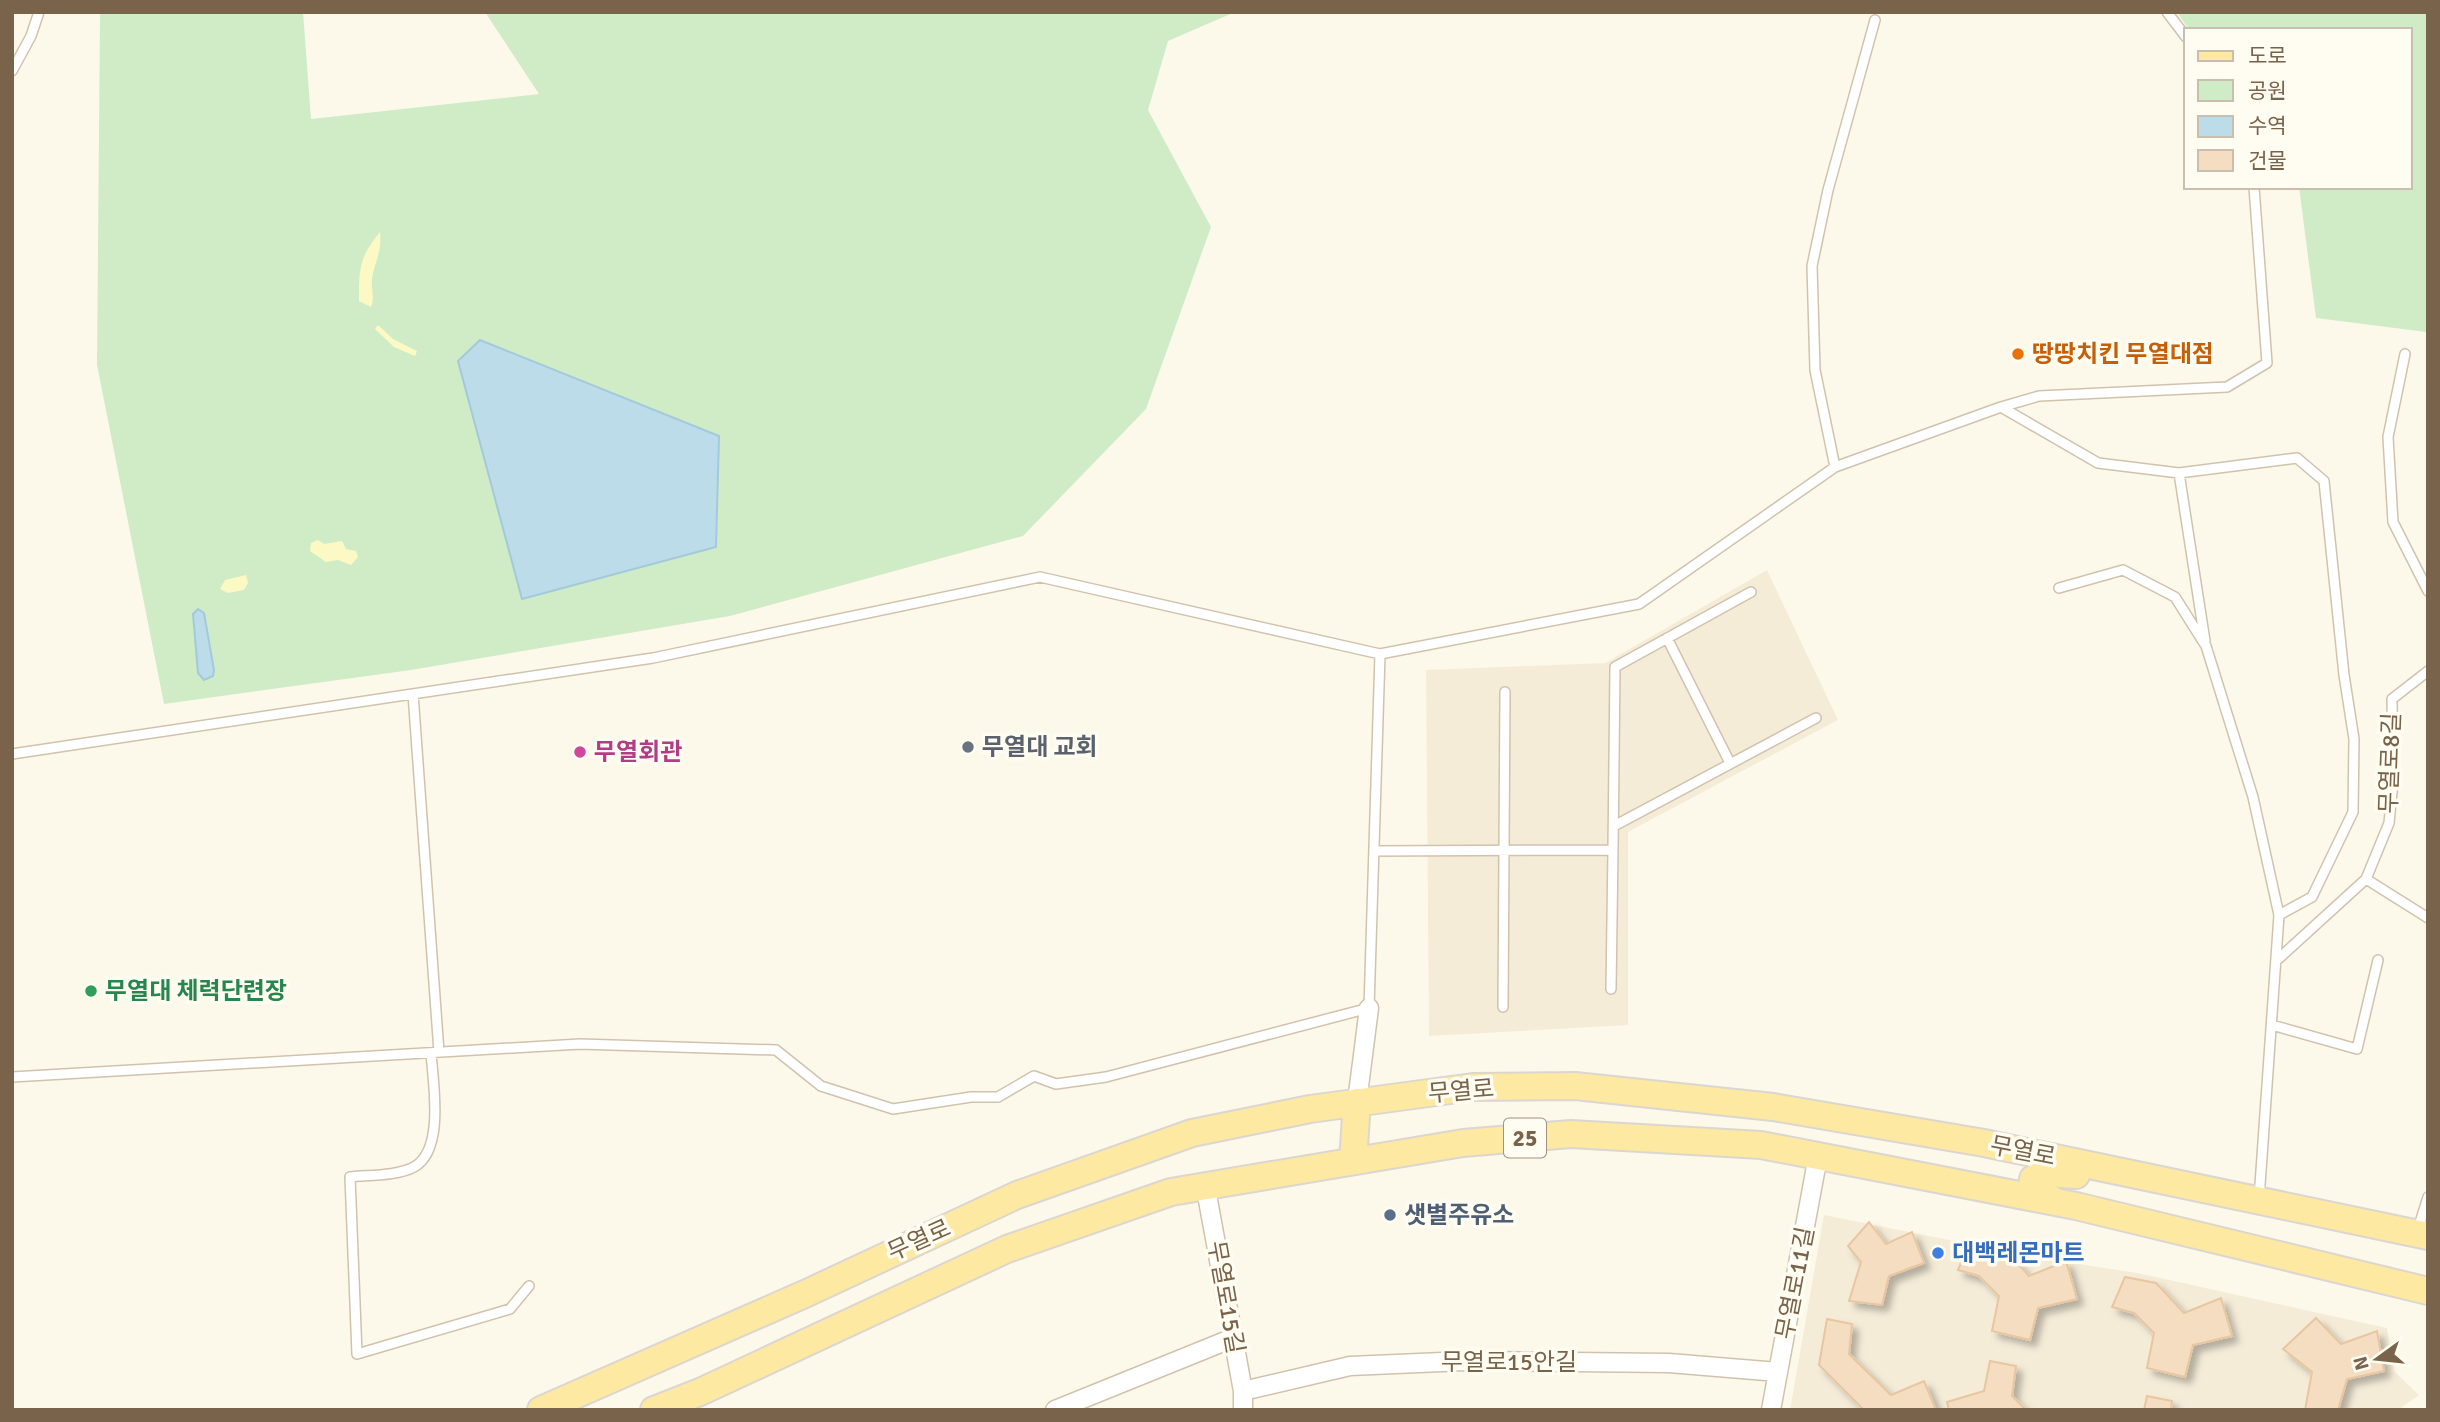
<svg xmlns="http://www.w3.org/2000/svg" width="2440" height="1422" viewBox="0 0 2440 1422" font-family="Signika,'Noto Sans KR',sans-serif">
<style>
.residential{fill:#f5ecd8}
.green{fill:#d0ecc7}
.sand{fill:#fdf9c4}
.water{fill:#bcdce9;stroke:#a2cadb;stroke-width:2}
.building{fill:#f4ddc0;stroke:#e7c6a0;stroke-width:2;filter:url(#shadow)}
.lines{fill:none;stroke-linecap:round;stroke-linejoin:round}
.lane-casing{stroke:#d1c2ae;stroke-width:12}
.street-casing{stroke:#d1c2ae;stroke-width:21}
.primary-casing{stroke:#dcd6d0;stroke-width:30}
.lane{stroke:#fff;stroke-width:9}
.street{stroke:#fff;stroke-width:18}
.primary{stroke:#fde9a1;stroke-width:26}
.food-dot{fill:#e8710a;stroke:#fffcf1;stroke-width:2.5}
.worship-dot{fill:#6b7280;stroke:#fffcf1;stroke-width:2.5}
.hotel-dot{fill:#d1479c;stroke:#fffcf1;stroke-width:2.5}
.leisure-dot{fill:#2e9e5b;stroke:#fffcf1;stroke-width:2.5}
.service-dot{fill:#5c6f8a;stroke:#fffcf1;stroke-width:2.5}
.shop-dot{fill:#3f7fe0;stroke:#fffcf1;stroke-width:2.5}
.labels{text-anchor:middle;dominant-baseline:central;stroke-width:7;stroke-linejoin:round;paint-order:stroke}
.shield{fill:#fffcf1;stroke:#a2917d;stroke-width:2}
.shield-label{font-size:23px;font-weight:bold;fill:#7a634b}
.food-label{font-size:24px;font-weight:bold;fill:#c56008;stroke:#fffcf1;text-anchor:start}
.worship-label{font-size:24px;font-weight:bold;fill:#5b616d;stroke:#fffcf1;text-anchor:start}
.hotel-label{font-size:24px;font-weight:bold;fill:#b23c85;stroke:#fffcf1;text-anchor:start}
.street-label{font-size:24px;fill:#7a634b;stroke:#fffcf1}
.leisure-label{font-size:24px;font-weight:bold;fill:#27864d;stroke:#fffcf1;text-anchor:start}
.service-label{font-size:24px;font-weight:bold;fill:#4e5e75;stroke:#fffcf1;text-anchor:start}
.shop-label{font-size:24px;font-weight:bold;fill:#366cbe;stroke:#fffcf1;text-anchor:start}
</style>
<defs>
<filter id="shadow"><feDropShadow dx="6" dy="6" stdDeviation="3.5" flood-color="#0004"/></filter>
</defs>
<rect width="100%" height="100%" fill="#fdf9ea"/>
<path class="residential" d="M1767 570 1838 720 1628 832V1025L1429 1036 1426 670 1605 663Z
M1824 1215 2039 1258 2138 1273 2387 1328 2394 1371 2419 1395 2398 1410H1790Z"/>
<path class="green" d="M100 12H303L311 119 539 94 485 12H1235L1168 41 1148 110 1211 227 1146 409 1023 536 730 616 411 670 164 704 97 365Z
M2177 12H2428L2426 332 2316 318 2299 187H2410V30H2189Z"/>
<path class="sand" d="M380 232C382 253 375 260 372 279 371 289 375 298 371 307L359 301C359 268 359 258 380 232Z
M378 325 393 339 417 351 415 356 394 347 375 329Z
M318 540 324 544 342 541 346 549 356 551 358 557 351 565 338 560 326 562 310 551 311 543Z
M246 575 248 583 244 590 228 593 220 589 225 580Z"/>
<path class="water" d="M480 340 719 436 716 547 522 599 458 361Z
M198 609 204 613 214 670 213 676 204 680 198 673 193 614Z"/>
<path class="building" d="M1869 1222 1886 1244 1912 1232 1924 1263 1889 1276 1882 1305 1849 1301 1861 1262 1848 1246Z
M1970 1240 2002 1246 2029 1276 2066 1261 2077 1299 2038 1308 2030 1340 1992 1331 1999 1296 1979 1276 1958 1270Z
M2125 1277 2156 1283 2184 1313 2221 1298 2232 1336 2193 1345 2185 1377 2147 1368 2154 1333 2134 1313 2112 1307Z
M2316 1318 2341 1344 2377 1331 2384 1371 2347 1379 2338 1410H2305L2312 1372 2283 1349Z
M1827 1319 1852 1324 1849 1354 1891 1395 1924 1381 1936 1410H1864L1819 1365Z
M1990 1361 2016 1366 2012 1396 2026 1410H1949L1947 1402 1984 1391Z
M2147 1396 2172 1401 2171 1410H2144Z"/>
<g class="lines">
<defs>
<path id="lane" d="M2167 12 2186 37
M12 71 31 36 39 12
M2405 354 2388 437 2393 522 2428 591
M2001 407 2039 396 2227 387 2267 363 2254 187
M1835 467 1815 370 1812 266 1828 190 1875 20
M2179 473 2205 641
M2059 588 2123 570 2175 597 2206 646 2253 797 2279 915
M1667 638 1730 763
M2428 671 2392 699 2393 782 2389 823 2366 879 2428 918
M413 694 439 1052
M12 754 653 658 1040 577 1380 654 1639 604 1835 467 2001 407 2098 463 2179 473 2297 458 2324 481 2344 675 2354 739 2353 812 2312 897 2279 915 2259 1199
M1614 826 1816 718
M1374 851 1613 850 1615 667 1751 592
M2276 961 2366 879
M1611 989 1613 850
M1503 1007 1505 692
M2272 1025 2357 1049 2378 960
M431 1053C433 1082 445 1150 414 1167 397 1176 369 1175 350 1177L357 1354 510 1309 529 1286
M12 1077 580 1044 776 1050 821 1086 893 1109 971 1097H998L1034 1076 1056 1084 1106 1077 1369 1008 1380 654
M2417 1232 2428 1197"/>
<path id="street" d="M1357 1102 1369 1008
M1205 1184 1243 1391V1410
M1243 1391 1350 1366 1465 1361 1669 1363 1778 1372
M1055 1410 1233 1338
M1771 1410 1818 1156"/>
<path id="primary" d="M1353 1161 1357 1102
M2056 1202 2032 1187 2033 1179 2046 1173 2076 1175
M541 1410 807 1293 1017 1195 1192 1133 1310 1109 1473 1087 1575 1086 1773 1107 1984 1143 2428 1236
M654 1410 700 1392 1007 1249 1171 1192 1463 1143 1571 1134 1761 1145 2076 1206 2428 1291"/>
</defs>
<use href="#lane" class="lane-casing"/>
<use href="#street" class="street-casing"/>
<use href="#primary" class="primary-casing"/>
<use href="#lane" class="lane"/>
<use href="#street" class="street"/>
<use href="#primary" class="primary"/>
</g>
<circle class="food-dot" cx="2018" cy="354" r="7"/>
<circle class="worship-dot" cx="968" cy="747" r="7"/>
<circle class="hotel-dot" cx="580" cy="752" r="7"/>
<circle class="leisure-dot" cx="91" cy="991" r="7"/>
<circle class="service-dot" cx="1390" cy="1215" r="7"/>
<circle class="shop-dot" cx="1938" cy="1253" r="7"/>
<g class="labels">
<rect class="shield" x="1504" y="1118.5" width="42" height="39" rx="5"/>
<g class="shield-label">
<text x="1525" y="1138">25</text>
</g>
<g class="food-label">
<text x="2032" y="354">땅땅치킨 무열대점</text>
</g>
<g class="worship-label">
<text x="982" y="747">무열대 교회</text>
</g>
<g class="hotel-label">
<text x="594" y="752">무열회관</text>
</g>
<g class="street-label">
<text transform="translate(2390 763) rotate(-88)">무열로8길</text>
<text transform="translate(1461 1091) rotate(-5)">무열로</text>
<text transform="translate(2023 1151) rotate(11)">무열로</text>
<text transform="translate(919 1240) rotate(-24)">무열로</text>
<text transform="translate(1795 1283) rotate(-79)">무열로11길</text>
<text transform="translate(1226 1297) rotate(80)">무열로15길</text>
<text x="1509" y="1362">무열로15안길</text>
</g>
<g class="leisure-label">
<text x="105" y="991">무열대 체력단련장</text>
</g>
<g class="service-label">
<text x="1404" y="1215">샛별주유소</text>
</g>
<g class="shop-label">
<text x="1952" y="1253">대백레몬마트</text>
</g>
</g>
<rect width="2440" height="1422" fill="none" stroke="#7a634b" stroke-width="28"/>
<rect x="2184" y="28" width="228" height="161" fill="#fffcf1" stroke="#cabfaf" stroke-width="2"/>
<rect x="2198" y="51" width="35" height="10" fill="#fde9a1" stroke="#cabfaf" stroke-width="2"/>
<text x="2248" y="63" font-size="21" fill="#7a634b">도로</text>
<rect x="2198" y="80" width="35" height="21" fill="#d0ecc7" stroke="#cabfaf" stroke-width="2"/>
<text x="2248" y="98" font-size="21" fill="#7a634b">공원</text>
<rect x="2198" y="116" width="35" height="21" fill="#bcdce9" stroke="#cabfaf" stroke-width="2"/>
<text x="2248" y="133" font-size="21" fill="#7a634b">수역</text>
<rect x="2198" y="150" width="35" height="21" fill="#f4ddc0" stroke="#cabfaf" stroke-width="2"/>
<text x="2248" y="168" font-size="21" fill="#7a634b">건물</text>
<g transform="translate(2377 1359) rotate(255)" stroke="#fffcf1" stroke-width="5" paint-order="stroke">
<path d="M0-5L12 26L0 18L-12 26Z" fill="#7a634b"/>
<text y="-10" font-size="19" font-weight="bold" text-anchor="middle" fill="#7a634b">N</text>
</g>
</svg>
